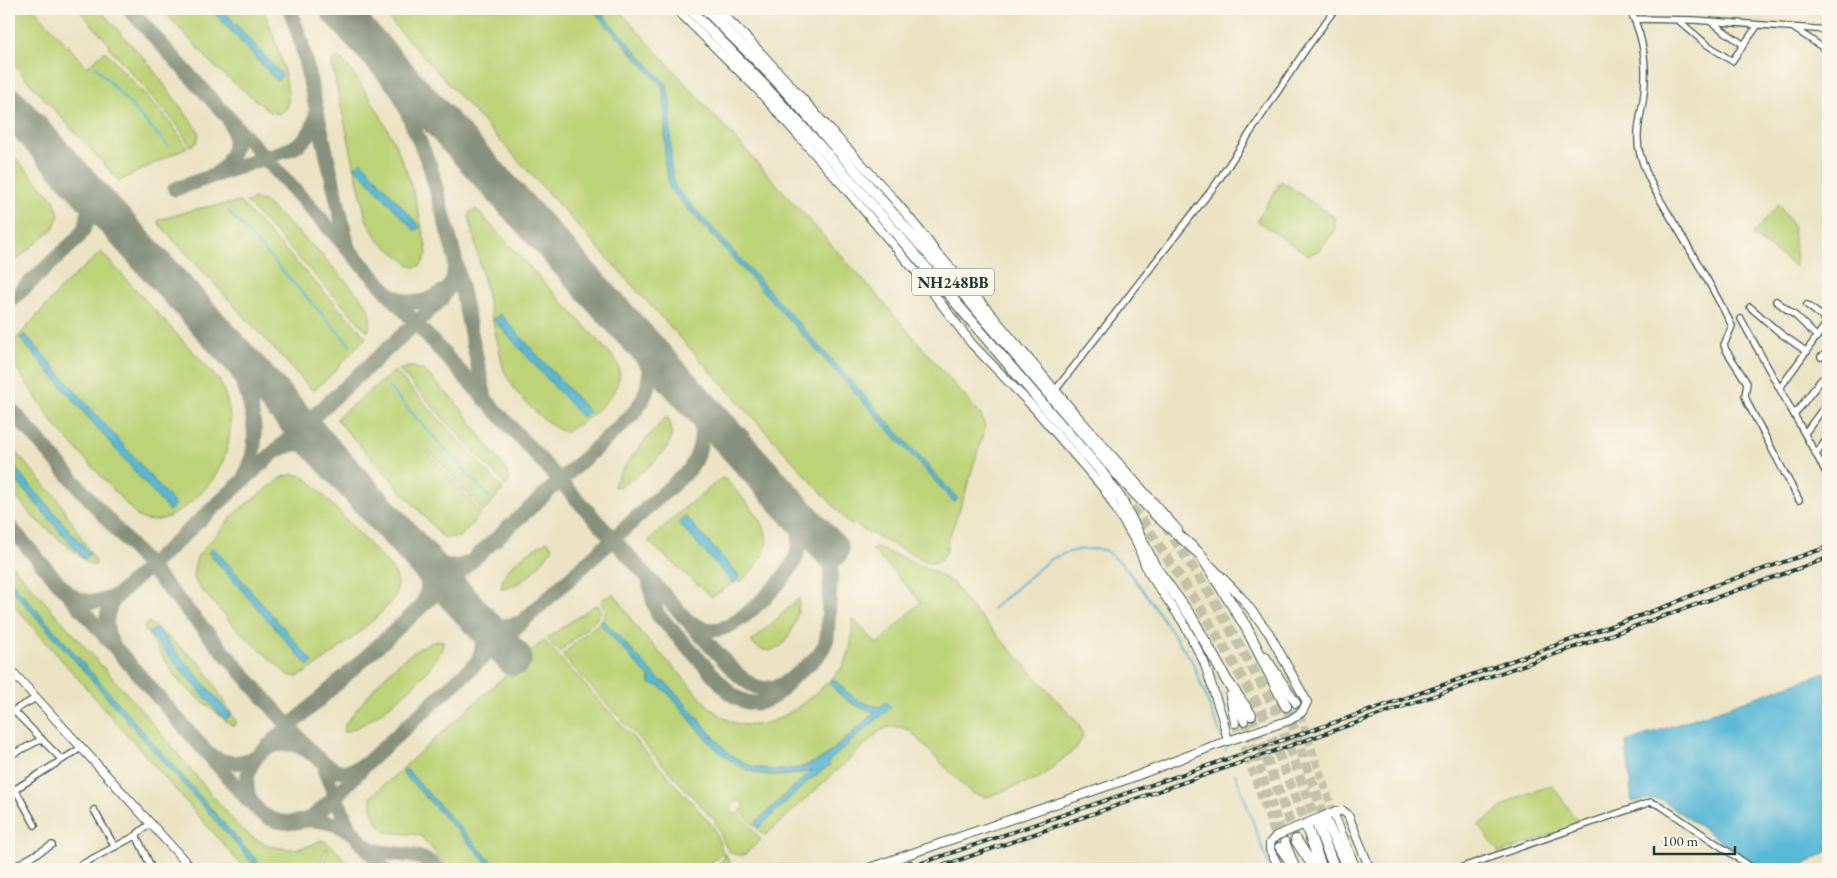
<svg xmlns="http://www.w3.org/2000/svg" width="1837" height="878" viewBox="0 0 1837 878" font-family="'EB Garamond',serif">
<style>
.green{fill:#bdd378;stroke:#6e8856;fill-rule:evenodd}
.water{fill:#58b8d6;stroke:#3c7a85}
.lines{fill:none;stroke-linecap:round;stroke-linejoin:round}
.stream{stroke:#58b8d6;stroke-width:2}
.taxiway{stroke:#86907c;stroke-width:15}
.runway{stroke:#86907c;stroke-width:36}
.secondary-tunnel{stroke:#c3c2a7;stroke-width:8;stroke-dasharray:8 4;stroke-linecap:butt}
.highway-tunnel{stroke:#c3c2a7;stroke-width:10;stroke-dasharray:10 5;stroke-linecap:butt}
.street-casing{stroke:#3e564a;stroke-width:8}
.secondary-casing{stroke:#3e564a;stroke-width:10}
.highway-casing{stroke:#3e564a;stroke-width:12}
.street{stroke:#fff;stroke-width:5.5}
.secondary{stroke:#fff;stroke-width:8}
.highway{stroke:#fff;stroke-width:10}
.rail-casing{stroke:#1f3d34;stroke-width:4}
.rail{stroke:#fbf7ec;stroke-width:2;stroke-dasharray:5.5;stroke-linecap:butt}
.labels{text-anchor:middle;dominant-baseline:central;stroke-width:4.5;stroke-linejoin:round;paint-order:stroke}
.shield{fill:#fbf7ec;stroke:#61756b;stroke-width:1}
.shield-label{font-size:16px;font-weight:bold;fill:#1f3d34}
</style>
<rect width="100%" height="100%" fill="#fbf7ec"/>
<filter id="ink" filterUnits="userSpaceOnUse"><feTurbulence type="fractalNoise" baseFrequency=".02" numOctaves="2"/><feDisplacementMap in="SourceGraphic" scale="10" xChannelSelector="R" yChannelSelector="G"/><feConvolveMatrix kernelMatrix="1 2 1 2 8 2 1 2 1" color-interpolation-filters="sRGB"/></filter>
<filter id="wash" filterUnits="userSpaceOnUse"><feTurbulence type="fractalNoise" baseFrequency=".0096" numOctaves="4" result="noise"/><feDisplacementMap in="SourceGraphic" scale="20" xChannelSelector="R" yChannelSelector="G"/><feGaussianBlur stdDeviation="1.12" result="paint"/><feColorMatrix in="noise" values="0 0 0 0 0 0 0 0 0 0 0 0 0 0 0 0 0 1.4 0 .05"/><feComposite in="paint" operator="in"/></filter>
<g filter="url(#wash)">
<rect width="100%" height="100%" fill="#ece3c4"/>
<path class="green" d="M9 9H34L87 67 105 51 171 123 187 147 119 181 9 60Z
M78 9H99L148 63 197 129 199 134 197 142 190 146 178 126 109 47 110 45Z
M162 9H211L277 81 282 75 222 9H263C272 30 293 87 287 108L279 114 270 112 214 66Z
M380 9H618L874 292 981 415 985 427 963 500 949 537 946 553 938 562 930 563 862 529 854 523 851 525Z
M336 57 342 59C373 98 397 141 412 188 418 207 421 226 426 245L427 254 421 265 414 267 410 265 378 240 366 219 332 65 333 59Z
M9 151 54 200 59 215 53 229 9 266Z
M1281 181 1334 217 1335 231 1318 251 1308 255 1257 221Z
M255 199 264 201 317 250 364 301C371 312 372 320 368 332L246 202Z
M240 202 366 337 331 375 313 391 158 223 159 220 200 208Z
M1779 204 1793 227 1796 267 1752 235Z
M476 209 616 360C632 391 588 417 567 432 554 432 524 402 516 391 512 385 508 378 504 371L469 216 470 212ZM500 314 589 412 494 319Z
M101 252 219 380C229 401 233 421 228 444 226 455 221 466 215 476 201 496 163 534 137 516L53 423 9 357V349L11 345 63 286ZM24 334 175 505 169 511 20 338Z
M409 367H414L423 370 434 380 459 406 505 469 510 479 506 486 399 370Z
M395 371 503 489 487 508 483 511 429 450 427 452 481 513 460 537 445 538 440 534 338 421 337 419 339 416Z
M667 417C686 447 641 472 621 486L614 487C614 475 657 425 667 417Z
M9 445 57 498 95 560 96 564 93 566 89 564 34 518 9 489V472L84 559 90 554 9 461Z
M293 474 304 476 312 483 394 571C397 578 399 586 396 594 389 612 316 669 297 677L288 675 236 628 197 585 193 574 197 557 237 511 281 478Z
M722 478 726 480C760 518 790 538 740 582L737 581 712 597 649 542 650 539 682 510Z
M547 541 553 548C539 565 525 587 501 588 502 565 530 552 547 541Z
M874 547 906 559 933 571 953 583 964 599 1079 724 1083 737 1076 748 1041 777 987 797 971 793 909 730C898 726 891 725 880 731L766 835 762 834 740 811 745 806 739 799 729 808 735 815 738 813 760 838V841L744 855C723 858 723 835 715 821L562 655 603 619 606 611 601 600 613 594C622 602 627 615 635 625 649 643 666 659 681 675 694 690 707 708 724 718 754 735 784 719 807 700 841 671 852 666 853 619L877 644 921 602 872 549ZM649 677 664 682 672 689 729 754 751 766 774 770 799 768 821 760 876 711C855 709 843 699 830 683L834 679C850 695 857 704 880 707L828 762 829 765 808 781 758 828 754 824 813 770C738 793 711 743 668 693L659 686 650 683Z
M9 562 143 712 237 825C257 844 283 855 311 845 315 844 318 841 322 840 333 845 341 855 348 865V869H319L329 850 327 848 316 869H264L9 579Z
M9 586 258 869H245L9 600Z
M799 598C799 623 781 670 751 642Z
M595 605 599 606 601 611 596 620 559 652 547 638Z
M149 622 202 665 237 723 234 726 230 724 180 683 146 631 144 626Z
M439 640 443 641C445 666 367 730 343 732L346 723C371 692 399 652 439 640Z
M544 640 713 826 723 852 730 862 728 869H712L725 858 721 854 705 869H498L406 769 403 772 493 869H449L420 835 386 832C375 821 371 813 371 797Z
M1552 785 1580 825 1499 853 1479 825 1513 799Z"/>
<path class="water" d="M211 9H222L282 75 277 81Z
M592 9H597L667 85 670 102 671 167 675 187 958 499 954 502 670 189 665 166V103L662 86Z
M361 161 420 227 415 231 355 167Z
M500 314 589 412 582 417 493 319Z
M25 334 176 505 169 511 20 338Z
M9 461 90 554 84 559 9 472Z
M685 516 740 577 733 583 678 522Z
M213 547 313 662 308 666 208 552Z
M9 579 264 869H258L9 586Z
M603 620 654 674C658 680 665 682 671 688 679 696 686 705 694 714 705 727 716 743 730 754 741 763 755 768 768 770 817 776 843 741 875 712 852 705 846 702 829 683L834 679C847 694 860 705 880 707L886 702 891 707 828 762 830 765 808 781 758 828 754 824 812 770C735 790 712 744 668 693L659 686 650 684 649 677 600 624Z
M156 628 231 715 225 720 149 633Z
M1828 672V851L1797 869H1761L1662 800 1649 799 1632 802 1626 742Z
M406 769 498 869H493L402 772Z"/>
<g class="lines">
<path class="stream" d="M95 66 169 147
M228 211 351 346
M389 388 490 498
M992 609 1049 560 1063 554 1077 550 1092 549 1105 550 1122 564 1140 586 1192 661 1222 738
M1225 747 1226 751
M1230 762H1231
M1235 773 1270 869"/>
<path class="taxiway" d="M129 9 687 620C698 633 710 645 721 657 746 684 764 704 798 673 810 663 823 654 827 638L831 571 829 557 823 540
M290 9 301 42 348 248
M353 25 399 93 430 166 454 254 485 398
M217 173C235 160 239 139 229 120
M175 189 293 148C306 140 315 130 316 114
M394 296C410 306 427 303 442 292
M9 302 76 240C94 219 91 201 76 179
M208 324C238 363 271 427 245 476
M9 407 315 756
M281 449C300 438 317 447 332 460
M9 526 249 801
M420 557C436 566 450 571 468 563
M420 557C429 574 431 588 422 605
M649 580 654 604 658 615 730 693C753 711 771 703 788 683
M65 590C82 605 99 605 119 594L441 300 453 280 455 263
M471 612C487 625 502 630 522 622
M473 616C483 631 486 648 476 664
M690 622C701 628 711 632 723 628 743 623 790 576 796 557 802 540 799 525 794 508
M111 641C103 625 106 607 119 594
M269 747C316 729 324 791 363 765
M208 754C224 764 240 766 257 756L630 417C652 393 654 369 640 341
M257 756C229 793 263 833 306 820 320 816 358 772 370 760L689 470C705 447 705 423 693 398
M325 772 349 827 384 869
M307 820C323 820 340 824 354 834
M366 846C389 860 418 847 438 869"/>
<path class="runway" d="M338 9 831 550
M9 105 471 612 514 658"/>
</g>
</g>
<g filter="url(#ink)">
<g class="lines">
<path class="secondary-tunnel" d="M1296 703 1335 817
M1244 721 1285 842
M1235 723 1279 847"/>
<path class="highway-tunnel" d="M681 9 694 21
M851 157 897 210
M868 210 969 325
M1121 497 1140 517 1198 604 1263 714 1306 825
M1165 525 1212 597 1275 708 1316 822
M1286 706 1325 819
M1251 715 1296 840"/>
<defs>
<path id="street" d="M1629 9C1645 38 1648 68 1643 101 1640 119 1635 137 1640 154 1647 180 1662 203 1676 226 1695 259 1715 291 1732 326L1724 345 1726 350 1747 383 1745 396 1748 404 1799 500
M1634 19 1694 20 1828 30
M1678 20 1706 44 1732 61 1758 25
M1711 22 1744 45
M1792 27 1828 51
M1776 301 1797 317 1817 337
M1807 305 1828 321
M1750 307 1780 333 1807 352
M1741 319 1828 476
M1821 357 1828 352
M1780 388 1828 321
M1054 392 1216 184 1304 52 1335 9
M1795 414 1821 380 1828 376
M1805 433 1828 402
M1817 453 1828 437
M14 711 62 760
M9 713 36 698
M9 756 42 739
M15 789 35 825
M9 793 81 748
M94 810 115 847
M150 824 138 833 137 837 152 869
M10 869 52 845
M73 869 137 835
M1457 869 1651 802 1661 806 1754 869"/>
<path id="secondary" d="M676 9 757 89 845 188 923 280 972 344 1034 408 1104 489 1137 544 1148 572 1183 622 1204 662 1223 720 1228 741
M717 9C759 48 796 92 834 134 870 173 908 212 938 255
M932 260 937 256 941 257 991 314 1077 416 1178 530
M1265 656 1296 703
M9 668 192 869
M1233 695 1244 721
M1230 696 1235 723
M1335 817 1356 869
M1285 842 1296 869
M1279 847 1289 861
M866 869 1131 778 1213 746 1290 720 1302 712 1307 702 1269 633 1241 597 1211 566
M1280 869 1270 850V843L1276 836 1336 811H1343L1348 815 1370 869"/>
<path id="highway" d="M689 9C836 153 963 315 1100 470L1122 501 1155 567 1192 618 1227 681 1251 715
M705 9 773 77 806 114 966 297 1125 483 1157 516 1201 555 1246 627 1286 706
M1325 819 1348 869
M1316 822 1335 869
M1306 825 1322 869
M1296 840 1315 869"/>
</defs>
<use href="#street" class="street-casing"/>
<use href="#secondary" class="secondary-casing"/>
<use href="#highway" class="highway-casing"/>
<use href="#street" class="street"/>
<use href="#secondary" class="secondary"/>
<use href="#highway" class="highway"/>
<defs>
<path id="rail" d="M890 869 911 862
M904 869 1386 705 1670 605 1713 586 1828 547
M933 869 1613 634 1828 558"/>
</defs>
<use href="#rail" class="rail-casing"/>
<use href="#rail" class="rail"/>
</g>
</g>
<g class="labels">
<rect class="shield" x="912" y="268.5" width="82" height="27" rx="4"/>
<g class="shield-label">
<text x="953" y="282">NH248BB</text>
</g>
</g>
<rect width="1837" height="878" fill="none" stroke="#fbf7ec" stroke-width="30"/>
<path d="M1654 846v8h81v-8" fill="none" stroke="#1f3d34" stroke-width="2.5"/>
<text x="1662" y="846" font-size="15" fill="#1f3d34" stroke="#fbf7ec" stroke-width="4" paint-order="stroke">100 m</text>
</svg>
